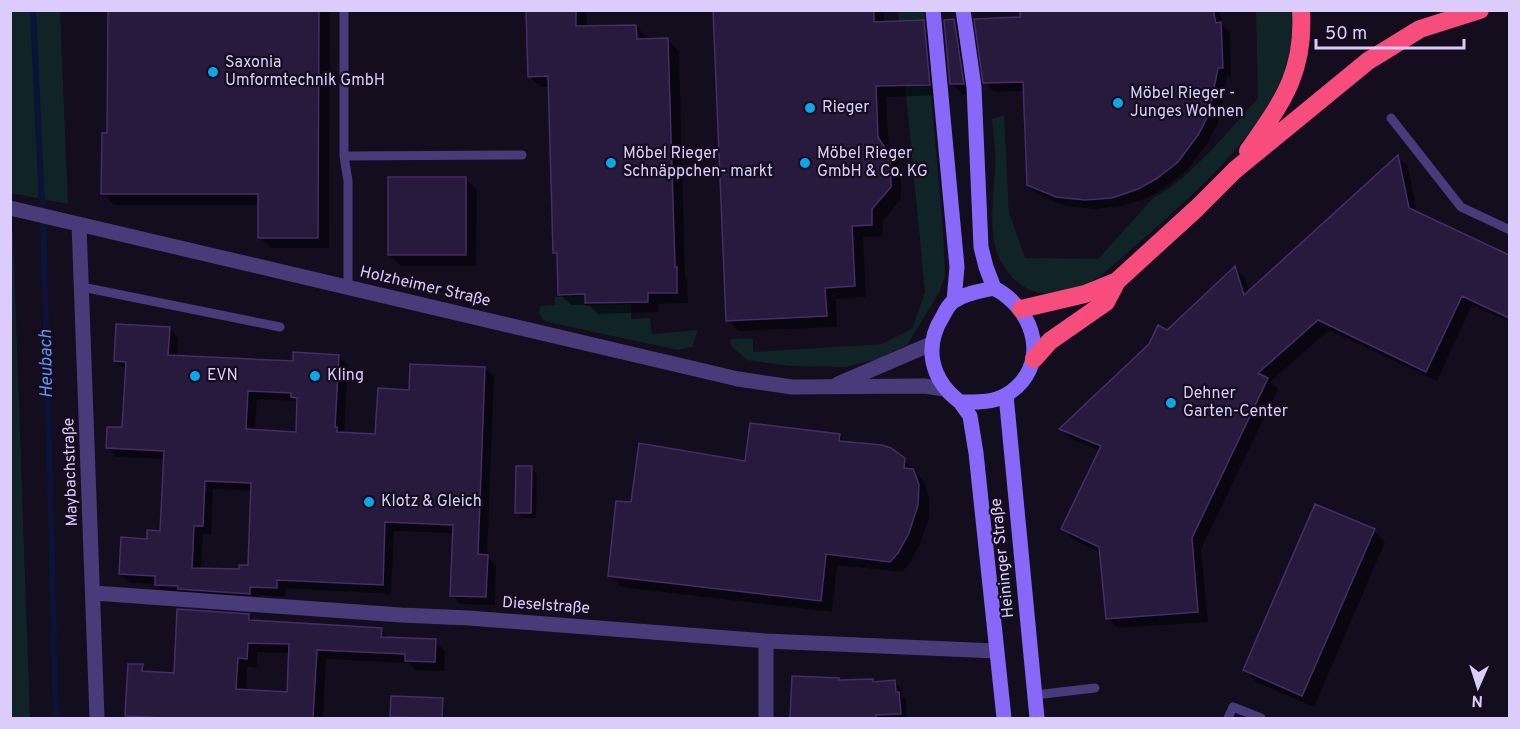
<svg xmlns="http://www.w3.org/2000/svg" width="1520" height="729" viewBox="0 0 1520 729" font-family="Overpass,sans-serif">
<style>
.green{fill:#102327}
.shadow{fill:#0007;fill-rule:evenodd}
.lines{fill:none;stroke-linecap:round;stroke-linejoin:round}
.stream{stroke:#0b1338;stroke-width:6}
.building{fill:#281a3d;stroke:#442d68;stroke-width:1.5;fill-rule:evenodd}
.lane{stroke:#493a7a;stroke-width:9}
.street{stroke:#493a7a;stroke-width:15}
.secondary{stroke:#8768f8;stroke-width:15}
.highway{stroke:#f64d7d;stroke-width:18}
.poi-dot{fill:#0ba7e9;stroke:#130d1d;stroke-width:2}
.labels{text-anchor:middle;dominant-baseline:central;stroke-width:4.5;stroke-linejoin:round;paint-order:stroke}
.poi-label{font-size:16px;fill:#dbccfc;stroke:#130d1d;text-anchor:start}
.street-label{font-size:16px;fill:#dbccfc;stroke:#130d1d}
.water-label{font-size:18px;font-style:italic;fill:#5f93f7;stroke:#130d1d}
</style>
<rect width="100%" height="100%" fill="#130d1d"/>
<path class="green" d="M10 11H60L68 204 11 193Z
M898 11H924L943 232 945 276 939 293 907 345 878 359 845 367 789 366 747 360 731 346 730 339H753V352L882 344 912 329 925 292Z
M1256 11H1292C1293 21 1295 32 1294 43 1294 48 1291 55 1289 60 1264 144 1165 218 1101 276 1081 288 1060 297 1036 292 1027 290 1020 285 1013 278 984 249 993 207 995 169 997 153 993 135 992 119L1004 115 1009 212 1025 258 1098 259 1153 198C1187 182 1231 128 1258 98Z
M11 231 13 232 30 718H10Z
M584 296 585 306 631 304V319L650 318 652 334 698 330 692 347 678 350 552 323 543 320 539 313 540 306 555 305V297Z"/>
<path class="shadow" d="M109 10H330L329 248H271L259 237V205H114L103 193 109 134Z
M527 10H586L587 27 636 26 647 38V40H668L679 51 685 278 687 280 688 303 658 304 659 312 598 314 589 305H571L560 294 559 257 554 252 549 87H541L529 76Z
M714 10H884V23L924 22 935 33 941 95 886 97 889 150 901 169V199L883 221 882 236 863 237 866 297 836 299 837 327 739 331 728 320Z
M1021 10H1219L1223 26 1230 33 1231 76H1227L1218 123 1207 144 1186 171 1165 188 1147 198 1122 206 1095 209 1066 206 1038 194 1028 185 1024 91 994 92 985 82 1021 19Z
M954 21 965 32 974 94 963 95 951 83Z
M1398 157 1408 166 1417 214 1510 257V322L1472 305 1437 381 1329 330 1270 382 1278 389 1201 549 1208 622 1118 628 1107 618 1101 553 1073 539 1063 529 1100 451 1071 439 1061 429 1235 268 1245 278 1249 292Z
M465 179 477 190 476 266H401L389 255Z
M169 328 178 338 177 357 294 363 338 356 348 365 344 434 377 436 411 392 485 368 494 377 487 556 496 566 495 605 461 604 452 595 454 533 394 531 391 594 286 588 285 597 259 595 258 603 165 593 156 584 130 583 120 574 148 540 162 532 165 459 117 457 107 448 124 429 127 370 115 361ZM257 399 297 401 299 403 297 433 255 431ZM213 489 253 491 249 567 240 571 201 570 203 534H211Z
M839 435 847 443 904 459 924 482 929 498V518L920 544 909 564 902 572 837 565 832 612 621 587 610 575 632 504 747 462Z
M531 468 537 474 536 518H522L517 512Z
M1374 531 1385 542 1314 707 1256 682 1244 670Z
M248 615 255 622 381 630 390 639 435 641 445 651 444 671 416 670 409 663 326 659 323 718H330H130L127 716 142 666 149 673 175 674ZM257 652 290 653 288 693 246 691 247 667 257 668Z
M794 677 841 682 872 680 875 683 894 682 901 688 902 696 906 700 907 718H792Z
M442 700 444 702V718H394L391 716Z"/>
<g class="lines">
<path class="stream" d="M33 10 44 250 56 718"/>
</g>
<path class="building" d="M108 10H319L318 238H258V194H101L102 133H107Z
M526 10H576V26L636 25 637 39 668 38 675 267H677V293H648V302L585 303V294L558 295 557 253H553L548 76 528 77Z
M713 10H874V22L924 20 930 85 876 86 878 137 890 156 891 187 872 209V225L852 226 855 286 825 288 827 316 726 321Z
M1020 10H1213L1216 23 1221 22 1223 68H1218L1209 114 1198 135 1178 162 1156 179 1138 189 1112 198 1085 200 1056 197 1027 185 1023 82 983 83 974 19 1020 17Z
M954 19 964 84H950L944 20Z
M1398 155 1409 208 1509 255V318L1462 296 1426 372 1318 320 1258 373 1268 378 1192 538 1198 612 1106 619 1099 547 1061 529 1101 446 1059 429 1149 344 1158 325 1167 330 1235 266 1244 295Z
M388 177H466V255H388Z
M116 324 170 327 168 355 293 361V352L339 355 335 427H337V432L375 434 378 388 409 390 410 364 485 367 478 554 488 555 486 597 450 596 453 525 385 522 383 585 277 580V588L250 587V594L178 589V586L155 585V576L119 574 121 537 147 539V530L160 531 164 451 106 448 107 427H122L126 362 114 361ZM248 391 291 393V397L297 398 296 432 246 429ZM205 481 251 483 248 565H239V569L192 568 194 526H203Z
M750 423 840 434 839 441 882 445 891 448 905 458 904 468 913 469 916 476 919 485 918 505 909 533 898 553 890 562 826 554 821 601 608 576 616 501 631 502 639 443 745 461Z
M516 466H532L531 513H515Z
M1315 504 1375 529 1302 696 1243 670Z
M177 609 249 614V620L382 628 381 637 436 639 435 662 405 661V654L317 650 313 718H169L125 716 128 664H143L142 671 174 673ZM248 643 289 644 287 692 236 689 238 658 247 659Z
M792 676 839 678V680L873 679V682L895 680 896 692H899L901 714 876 715V718H790Z
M391 696 443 698 442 718 390 717Z"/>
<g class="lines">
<path class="lane" d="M344 10V156L348 181V287
M1391 118 1461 207 1510 230
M344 156 522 155
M82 287 280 327
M1035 695 1095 688
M1228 718 1233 707 1261 718"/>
<path class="street" d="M10 208 738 379 792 387 924 386 944 389
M79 224 97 718
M838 384 931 344
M94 593 401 615 469 618 766 641 996 651
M766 641V718"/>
<path class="secondary" d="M933 10 957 267 954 301
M963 10 974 87 981 247 986 267 994 288
M994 288C1036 310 1052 367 1006 395 993 403 975 402 960 402 931 380 923 347 943 316 946 310 949 304 954 301 966 293 981 291 994 288Z
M1006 395 1037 718
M960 402 970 416 976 453 1004 718"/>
<path class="highway" d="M1248 151C1282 102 1305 73 1301 10
M1021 309 1085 294 1117 281
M1034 359 1050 341 1106 302 1117 281 1197 208 1235 170 1368 61 1420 29 1480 10"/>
</g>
<g class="poi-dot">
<circle cx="213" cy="72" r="6"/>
<circle cx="1118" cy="103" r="6"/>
<circle cx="810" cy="108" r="6"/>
<circle cx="611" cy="163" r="6"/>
<circle cx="805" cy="163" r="6"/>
<circle cx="195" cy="376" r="6"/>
<circle cx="315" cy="376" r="6"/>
<circle cx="1171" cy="403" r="6"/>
<circle cx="369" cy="502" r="6"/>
</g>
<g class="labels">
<g class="poi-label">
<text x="225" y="63">Saxonia<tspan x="225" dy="18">Umformtechnik GmbH</tspan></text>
<text x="1130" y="94">Möbel Rieger -<tspan x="1130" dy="18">Junges Wohnen</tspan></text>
<text x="822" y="108">Rieger</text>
<text x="623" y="154">Möbel Rieger<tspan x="623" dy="18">Schnäppchen- markt</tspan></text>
<text x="817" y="154">Möbel Rieger<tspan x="817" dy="18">GmbH &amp; Co. KG</tspan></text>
<text x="207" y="376">EVN</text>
<text x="327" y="376">Kling</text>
<text x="1183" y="394">Dehner<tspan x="1183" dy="18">Garten-Center</tspan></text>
<text x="381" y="502">Klotz &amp; Gleich</text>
</g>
<g class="street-label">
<text transform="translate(425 287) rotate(13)">Holzheimer Straße</text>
<text transform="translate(71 472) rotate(-92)">Maybachstraße</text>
<text transform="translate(1003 558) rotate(-96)">Heininger Straße</text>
<text transform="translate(546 606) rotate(4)">Dieselstraße</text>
</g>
<g class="water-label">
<text transform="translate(47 364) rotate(-91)">Heubach</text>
</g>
</g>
<rect width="1520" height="729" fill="none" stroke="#dbccfc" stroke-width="24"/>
<g transform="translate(1478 687) rotate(183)" stroke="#130d1d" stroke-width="4.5" paint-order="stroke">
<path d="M0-4.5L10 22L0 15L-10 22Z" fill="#dbccfc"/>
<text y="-9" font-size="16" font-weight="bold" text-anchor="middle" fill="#dbccfc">N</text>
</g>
<path d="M1316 39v9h148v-9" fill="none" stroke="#dbccfc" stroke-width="3"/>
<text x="1325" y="39" font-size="18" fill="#dbccfc" stroke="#130d1d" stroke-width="4.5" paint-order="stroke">50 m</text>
</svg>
